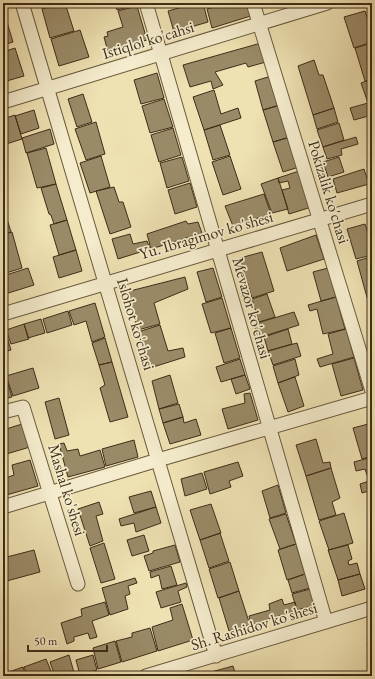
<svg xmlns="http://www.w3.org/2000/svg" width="375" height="679" viewBox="0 0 375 679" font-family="'EB Garamond',serif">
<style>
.building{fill:#9a8b68;stroke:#3f2d18}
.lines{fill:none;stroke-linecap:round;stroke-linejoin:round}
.street-casing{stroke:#6b5a3e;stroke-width:15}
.street{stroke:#f4eccd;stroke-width:13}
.labels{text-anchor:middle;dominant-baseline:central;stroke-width:3.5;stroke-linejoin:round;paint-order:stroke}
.street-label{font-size:16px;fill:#3f2d18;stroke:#f4eccd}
</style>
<rect width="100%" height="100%" fill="#eee1b2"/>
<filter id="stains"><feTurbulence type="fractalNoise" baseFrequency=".005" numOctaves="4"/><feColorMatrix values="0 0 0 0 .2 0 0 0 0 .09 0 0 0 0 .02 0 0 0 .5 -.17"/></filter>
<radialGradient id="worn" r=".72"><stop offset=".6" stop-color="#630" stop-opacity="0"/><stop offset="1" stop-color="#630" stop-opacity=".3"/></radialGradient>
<path class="building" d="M40 3H57L41 8Z
M65 3 74 31 50 38 42 9Z
M115 3H136V5L117 10Z
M196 3H203L208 22 174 32 168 11Z
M229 3H254L257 14 212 28 207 9Z
M137 6 147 40 108 52 104 37 108 36 107 32 123 27 118 11Z
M3 9 13 42 3 45Z
M365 11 372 33V42L354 48 344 17Z
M80 30 89 57 59 66 51 39Z
M261 43 266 62 248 67 246 63 215 72 223 85 213 89 211 81 190 87 183 65Z
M372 43V79L365 81 355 48Z
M15 48 24 76 3 82V52Z
M314 60 319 75H323L334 108 313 115 298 66Z
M157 73 164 98 141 104 134 80Z
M271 76 280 105 263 110 255 81Z
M372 79V115L354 120 350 108 368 103 361 83Z
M214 90 221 114 238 108 241 118 204 130 193 97Z
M83 94 92 122 77 127 68 99Z
M164 99 173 127 150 133 142 106Z
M280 105 290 137 273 142 263 110Z
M334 108 338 122 317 129 313 115Z
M34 110 39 128 21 134 15 116Z
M15 115 22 139 3 145V119Z
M96 122 105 154 86 160 75 129Z
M339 123 344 140 323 147 317 130Z
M220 125 230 155 213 160 204 130Z
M173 128 181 155 159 162 151 135Z
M50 129 54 144 26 153 22 138Z
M290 137 299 167 283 172 273 142Z
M356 137 358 144 341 149 342 155 327 159 323 147Z
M46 148 56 184 37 188 27 153Z
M101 156 110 187 90 193 80 163Z
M230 156 241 189 223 195 212 162Z
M182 157 189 181 167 188 160 163Z
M339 157 344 172 328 177 323 162Z
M308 168 315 206 289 214 282 190 290 188 288 181 279 183 278 178Z
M364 169 369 184 337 193 333 179Z
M278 178 288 209 272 213 261 184Z
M190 183 197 207 175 214 168 190Z
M56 184 67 220 54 224 51 215 49 214 41 188Z
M114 187 119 202H123L131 227 110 234 96 191Z
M264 194 271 214 233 226 225 206Z
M3 206 11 232 3 234Z
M67 220 76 250 59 255 50 225Z
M186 221 188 224 198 222 202 233 151 249 147 234Z
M365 224 372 247V255L356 259 347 229Z
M12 232 22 268 3 274V235Z
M130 234 133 244 147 241 150 249 118 259 112 239Z
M316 235 324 259 287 271 280 248Z
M76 250 82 271 59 278 53 257Z
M262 252 274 291 252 298 240 258Z
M370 257 372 265V301H368L357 261Z
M28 268 34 285 5 294 3 276Z
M213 268 222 297 206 302 197 272Z
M328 268 336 297 321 301 313 272Z
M185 277 188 289 154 303 160 324 138 330 126 292Z
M267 294 275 317 259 322 252 299Z
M336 297 345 329 323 334 317 309 310 311 308 305Z
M222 298 231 328 211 333 202 304Z
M95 303 105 337 92 342 86 321 74 325 69 311Z
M372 304V317L368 305Z
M68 311 72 325 47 333 43 319Z
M294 312 299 325 258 338 254 324Z
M41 319 45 333 28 338 24 324Z
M24 324 29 339 11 344 6 330Z
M160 325 168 351 183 348 185 357 150 368 138 332Z
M231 328 240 358 224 363 215 333Z
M288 329 292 344 268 351 264 337Z
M346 329 354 357 320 367 317 359 333 354 328 334Z
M3 330H5L11 350 3 352Z
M105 338 112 362 99 365 92 343Z
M297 343 301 356 273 365 268 351Z
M354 358 363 390 341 396 332 364Z
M240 359 245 375 221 382 216 367Z
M295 359 299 375 278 383 273 366Z
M112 362 128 417 110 422 100 388 105 385 99 365Z
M33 368 39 388 13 396 6 376Z
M170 375 178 403 159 409 152 381Z
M245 375 250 389 236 394 231 379Z
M295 377 304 406 288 412 278 383Z
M7 381 12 397 3 399V382Z
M250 393 258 420 228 429 222 409 245 403 244 394Z
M59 398 69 435 55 439 45 402Z
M179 404 183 417 163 423 159 409Z
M183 417 184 423 196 419 201 435 170 444 163 423Z
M372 423V456L362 459 353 428Z
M22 424 30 447 3 455V430Z
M316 439 323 463 330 462 331 468 306 476 296 445Z
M134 440 138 457 106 466 102 449Z
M64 443 67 451 78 449 80 456 100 450 105 467 68 477 59 444Z
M372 457V490L362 493 360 484 369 481 365 469 356 471 354 462Z
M30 460 38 486 3 496V479L14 475 12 465Z
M238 462 243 476 229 481 231 487 210 494 204 472Z
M331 468 340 498 332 502 336 515 319 520 306 476Z
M202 473 207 489 185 496 181 479Z
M278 485 286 513 270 518 262 491Z
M151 491 156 507 134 513 129 497Z
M99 502 103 514 96 516 103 541 90 546 78 509Z
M211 504 221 533 200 540 190 510Z
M156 507 161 523 136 532 134 523 121 526 119 519Z
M344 513 353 543 329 550 319 521Z
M286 514 296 544 280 549 269 519Z
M220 533 229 561 209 568 200 540Z
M144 535 149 551 132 556 127 540Z
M104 543 115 579 101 583 90 548Z
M296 544 305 574 287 580 278 550Z
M175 545 180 562 149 571 144 556 153 553V551Z
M348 545 352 559 348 561 349 565 357 563 360 574 338 580 328 550Z
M34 550 40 572 3 582V558Z
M230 562 239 591 218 598 209 569Z
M171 566 177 585 162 589 159 575 151 578 150 572Z
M305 574 310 588 292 593 288 580Z
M360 574 365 589 342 596 338 580Z
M135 578 137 583 128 586 130 594 125 596 128 609 110 615 102 588Z
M186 583 187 587 178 591 181 602 161 608 156 592Z
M310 589 315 605 297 610 292 594Z
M239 591 250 625 229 631 219 598Z
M282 599 284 605 295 602 297 610 251 625 249 616 270 610 269 604Z
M105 602 109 615 92 621 97 637 90 639 88 633 74 637V641L67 644 61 623 82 616 81 609Z
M182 604 193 640 158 651 152 627 173 620 170 608Z
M150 628 157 651 122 662 116 641 132 637V633Z
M115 641 121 662 98 669 93 648Z
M372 641V659L367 643Z
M69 655 75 676H55L50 662Z
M93 655 97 670 80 675 76 660Z
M46 659 53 676H28L24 667Z
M233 666 236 676H205L204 674Z
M23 667 26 676H3V674Z"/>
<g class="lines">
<defs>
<path id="street" d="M22 3 216 656
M146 3 326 622
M253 3 372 391
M3 102 327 3
M3 314 372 204
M3 412 23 407 78 584
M3 507 158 460 372 398
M146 676 372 608"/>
</defs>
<use href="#street" class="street-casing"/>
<use href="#street" class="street"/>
</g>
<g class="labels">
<g class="street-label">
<text transform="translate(148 40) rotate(-17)">Istiqlol ko'cahsi</text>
<text transform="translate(329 192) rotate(73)">Pokizalik ko'chasi</text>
<text transform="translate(206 235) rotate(-16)">Yu. Ibragimov ko'shesi</text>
<text transform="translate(252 308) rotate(74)">Mevazor ko'chasi</text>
<text transform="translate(136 324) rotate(73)">Islohot ko'chasi</text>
<text transform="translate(67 490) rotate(73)">Mashal ko'shesi</text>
<text transform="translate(254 626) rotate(-17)">Sh. Rashidov ko'shesi</text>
</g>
</g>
<rect width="375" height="679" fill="none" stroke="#eee1b2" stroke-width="16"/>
<rect x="4" y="4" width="367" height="671" fill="none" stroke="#3f2d18" stroke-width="2"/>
<rect x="8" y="8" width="359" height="663" fill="none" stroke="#3f2d18"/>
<path d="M28 645v6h79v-6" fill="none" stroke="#3f2d18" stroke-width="2"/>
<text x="34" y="645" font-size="12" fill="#3f2d18" stroke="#f4eccd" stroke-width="3" paint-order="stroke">50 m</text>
<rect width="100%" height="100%" filter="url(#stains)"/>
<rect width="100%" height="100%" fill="url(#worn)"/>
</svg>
